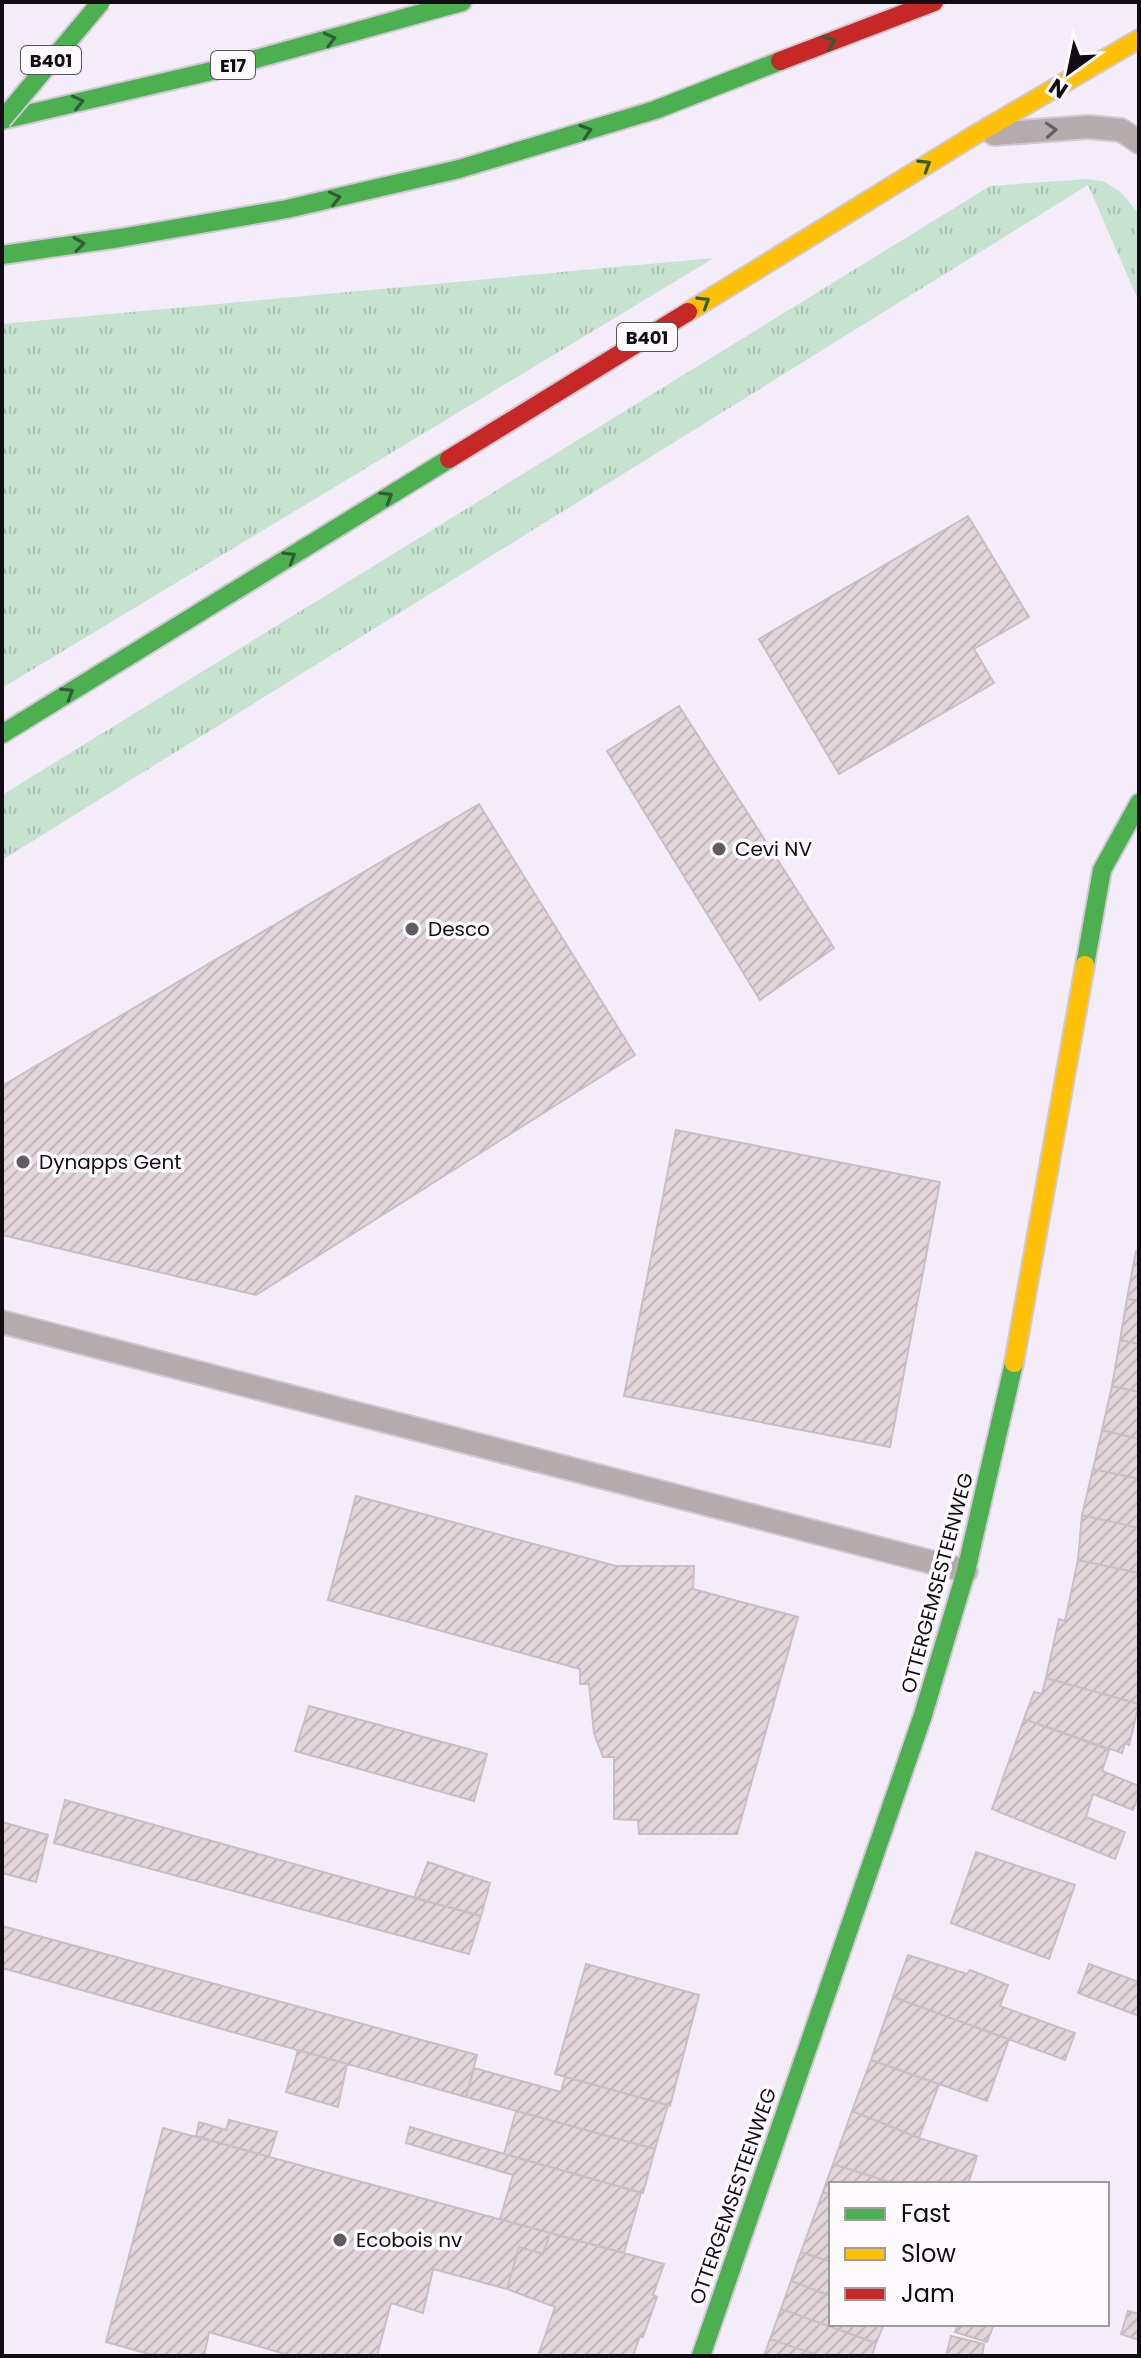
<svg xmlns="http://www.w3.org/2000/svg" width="1141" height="2358" viewBox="0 0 1141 2358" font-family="Poppins,sans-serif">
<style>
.grass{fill:url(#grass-tufts)}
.building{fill:url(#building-hatch);stroke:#c8bfc4;stroke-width:2}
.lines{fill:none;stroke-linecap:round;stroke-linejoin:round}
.lane-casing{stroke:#d0c9d4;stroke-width:26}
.fast-casing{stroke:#d0c9d4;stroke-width:22}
.slow-casing{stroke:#d0c9d4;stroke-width:22}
.jam-casing{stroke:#d0c9d4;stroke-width:22}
.lane{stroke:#b5abad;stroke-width:22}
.fast{stroke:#4caf50;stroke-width:18}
.slow{stroke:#ffc107;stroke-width:18}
.jam{stroke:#c62828;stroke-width:18}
.fast-bridge-casing{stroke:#d0c9d4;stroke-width:22;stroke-linecap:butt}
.fast-bridge{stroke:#4caf50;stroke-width:18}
.oneway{stroke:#2f5e32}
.oneway2{stroke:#645c60}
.poi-dot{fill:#615b64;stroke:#fdfafe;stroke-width:3}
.labels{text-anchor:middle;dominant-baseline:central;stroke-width:7;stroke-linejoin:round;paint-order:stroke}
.shield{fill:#fdfafe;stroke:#58545a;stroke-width:2}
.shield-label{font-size:18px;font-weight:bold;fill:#120d14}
.poi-label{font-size:20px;fill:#120d14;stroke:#fdfafe;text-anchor:start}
.street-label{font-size:20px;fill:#120d14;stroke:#fdfafe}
</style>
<defs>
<pattern id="grass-tufts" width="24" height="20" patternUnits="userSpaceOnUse" patternTransform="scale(2)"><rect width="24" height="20" fill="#c6e3d1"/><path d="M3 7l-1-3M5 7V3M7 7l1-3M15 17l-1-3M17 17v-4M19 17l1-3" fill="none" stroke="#a9c2b3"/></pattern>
<pattern id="building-hatch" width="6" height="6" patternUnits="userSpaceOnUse" patternTransform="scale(2)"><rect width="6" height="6" fill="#e2d6da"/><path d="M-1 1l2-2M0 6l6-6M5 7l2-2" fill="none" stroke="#c1b6ba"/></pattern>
</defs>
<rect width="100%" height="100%" fill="#f5ecf9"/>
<path class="grass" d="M1087 179 1103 181 1121 192 1139 214V302L1088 185 2 860V795L990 186Z
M714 258 2 688V324Z"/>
<path class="building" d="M968 516 1029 617 974 649 994 683 839 774 759 639Z
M679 706 834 948 760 1000 607 751Z
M479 804 635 1055 256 1295 2 1235V1086Z
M676 1130 940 1182 890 1447 624 1396Z
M1136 1251 1139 1252V1301L1127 1299Z
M1127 1299 1139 1301V1344L1120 1340Z
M1120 1340 1139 1344V1392L1112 1386Z
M1112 1386 1139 1392V1439L1102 1430Z
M1102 1430 1139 1439V1479L1093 1469Z
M1093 1469 1139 1479V1528L1082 1515Z
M356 1496 616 1566H694L693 1589 798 1617 737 1834H639L638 1820 614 1819V1757H603L594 1733 589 1684H580V1669L328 1600Z
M1082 1515 1139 1528V1573L1078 1560Z
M1078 1560 1139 1573V1704L1046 1678 1059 1619 1065 1621Z
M1046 1678 1139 1704 1129 1745 1125 1743 1122 1753 1024 1719 1034 1692 1042 1694Z
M309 1706 487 1754 474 1801 295 1751Z
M1024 1719 1109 1750 1102 1771 1139 1786V1795L1133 1810 1093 1794 1086 1817 1125 1832 1115 1859 992 1809Z
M65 1800 481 1916 469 1954 54 1843Z
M2 1822 48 1835 36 1882 2 1873Z
M976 1852 1075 1885 1049 1959 951 1923Z
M428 1862 490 1883 481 1916 414 1898Z
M2 1926 477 2055 466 2097 2 1968Z
M908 1955 967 1974 970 1970 1008 1985 1000 2006 1075 2033 1065 2060 893 1997Z
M586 1964 699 1995 670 2106 555 2074Z
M1089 1964 1139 1982V2016L1078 1993Z
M893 1997 1009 2039 987 2101 871 2060Z
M298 2050 347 2064 338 2107 286 2092Z
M871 2060 939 2084 919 2138 852 2111Z
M474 2068 561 2092 565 2077 668 2105 655 2149 466 2097Z
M516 2111 655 2149 643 2193 504 2154Z
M852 2111 919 2138 977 2156 968 2184H896L833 2164Z
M229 2120 277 2132 269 2157 196 2136 199 2122 226 2130Z
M410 2127 641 2193 624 2253 500 2219 513 2175 406 2143Z
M163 2128 550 2233 543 2254 519 2247 507 2289 433 2269 423 2313 391 2303 377 2356H292L209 2332 204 2356H156L106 2342Z
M833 2164 896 2184H831V2195L823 2192Z
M823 2192 831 2195V2262L801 2252Z
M550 2233 664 2264 653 2295 657 2297 643 2337 640 2336 633 2356H538L555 2307 507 2289 519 2247 543 2254Z
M801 2252 831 2262V2296L791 2281Z
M791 2281 831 2296V2324H884L876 2343 781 2309Z
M781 2309 876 2343 872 2356H820L770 2339Z
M1128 2311 1139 2314V2340L1121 2334Z
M958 2324H994L987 2342 955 2332Z
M951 2336 984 2344 982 2356H946Z
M770 2339 820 2356H764Z"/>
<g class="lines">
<defs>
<path id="lane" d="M994 134 1088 127 1121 130 1139 142
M2 1322 966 1571"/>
<path id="fast" d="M2 120 216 70 462 2
M2 255 120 238 287 209 459 169 655 110 780 61
M2 734 449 459
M1085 965 1102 870 1139 803
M701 2356 923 1715 966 1571 1014 1363"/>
<path id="slow" d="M688 312 973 136 1139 39
M1014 1363 1085 965"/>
<path id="jam" d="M780 61 934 2
M449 459 688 312"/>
</defs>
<use href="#lane" class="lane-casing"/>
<use href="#fast" class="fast-casing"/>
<use href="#slow" class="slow-casing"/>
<use href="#jam" class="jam-casing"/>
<use href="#lane" class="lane"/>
<use href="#fast" class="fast"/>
<use href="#slow" class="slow"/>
<use href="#jam" class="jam"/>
<defs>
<path id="fast-bridge" d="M2 120 101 2"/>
</defs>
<use href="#fast-bridge" class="fast-bridge-casing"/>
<use href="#fast-bridge" class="fast-bridge"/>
</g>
<defs><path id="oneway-chevron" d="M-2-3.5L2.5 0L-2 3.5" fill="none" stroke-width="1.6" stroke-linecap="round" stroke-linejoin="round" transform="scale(2)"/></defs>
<g class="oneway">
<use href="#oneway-chevron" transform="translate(330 39) rotate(-15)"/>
<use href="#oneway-chevron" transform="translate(830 42) rotate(-21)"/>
<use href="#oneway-chevron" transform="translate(78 102) rotate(-13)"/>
<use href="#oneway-chevron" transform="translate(586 131) rotate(-17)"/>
<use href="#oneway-chevron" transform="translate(925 165) rotate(-32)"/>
<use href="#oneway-chevron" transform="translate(335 198) rotate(-13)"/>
<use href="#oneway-chevron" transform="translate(79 244) rotate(-8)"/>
<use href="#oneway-chevron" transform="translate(704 302) rotate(-32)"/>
<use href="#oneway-chevron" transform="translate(387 497) rotate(-32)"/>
<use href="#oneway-chevron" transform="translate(290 557) rotate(-32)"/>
<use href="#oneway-chevron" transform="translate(68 693) rotate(-32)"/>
</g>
<use class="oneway2" href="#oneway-chevron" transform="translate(1051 130) rotate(-4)"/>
<g class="poi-dot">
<circle cx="719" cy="849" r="8"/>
<circle cx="412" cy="929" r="8"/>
<circle cx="23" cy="1162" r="8"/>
<circle cx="340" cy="2240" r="8"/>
</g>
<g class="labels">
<g class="shield">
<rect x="21" y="46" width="60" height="28" rx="6"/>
<rect x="211" y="51" width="44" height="28" rx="6"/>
<rect x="617" y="323" width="60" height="28" rx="6"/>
</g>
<g class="shield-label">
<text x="51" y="60">B401</text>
<text x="233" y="65">E17</text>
<text x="647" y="337">B401</text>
</g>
<g class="poi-label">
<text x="735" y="849">Cevi NV</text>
<text x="428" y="929">Desco</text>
<text x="39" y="1162">Dynapps Gent</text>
<text x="356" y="2240">Ecobois nv</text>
</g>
<g class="street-label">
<text transform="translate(937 1583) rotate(-75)">OTTERGEMSESTEENWEG</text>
<text transform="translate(733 2196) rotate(-71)">OTTERGEMSESTEENWEG</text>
</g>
</g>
<rect width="1141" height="2358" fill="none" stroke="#120d14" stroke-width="8"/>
<rect x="829" y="2182" width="280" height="144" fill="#fdfafe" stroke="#9f9ba0" stroke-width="2"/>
<rect x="845" y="2208" width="40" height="12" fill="#4caf50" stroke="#9f9ba0" stroke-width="2"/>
<text x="901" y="2222" font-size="24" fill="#120d14">Fast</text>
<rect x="845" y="2248" width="40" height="12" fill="#ffc107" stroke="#9f9ba0" stroke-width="2"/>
<text x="901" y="2262" font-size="24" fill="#120d14">Slow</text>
<rect x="845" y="2288" width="40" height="12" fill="#c62828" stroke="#9f9ba0" stroke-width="2"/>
<text x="901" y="2302" font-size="24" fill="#120d14">Jam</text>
<g transform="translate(1069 72) rotate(213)" stroke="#fdfafe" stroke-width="6" paint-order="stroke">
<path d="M0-6L14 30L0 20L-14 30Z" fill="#120d14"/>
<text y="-12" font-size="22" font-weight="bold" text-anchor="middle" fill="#120d14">N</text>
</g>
</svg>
